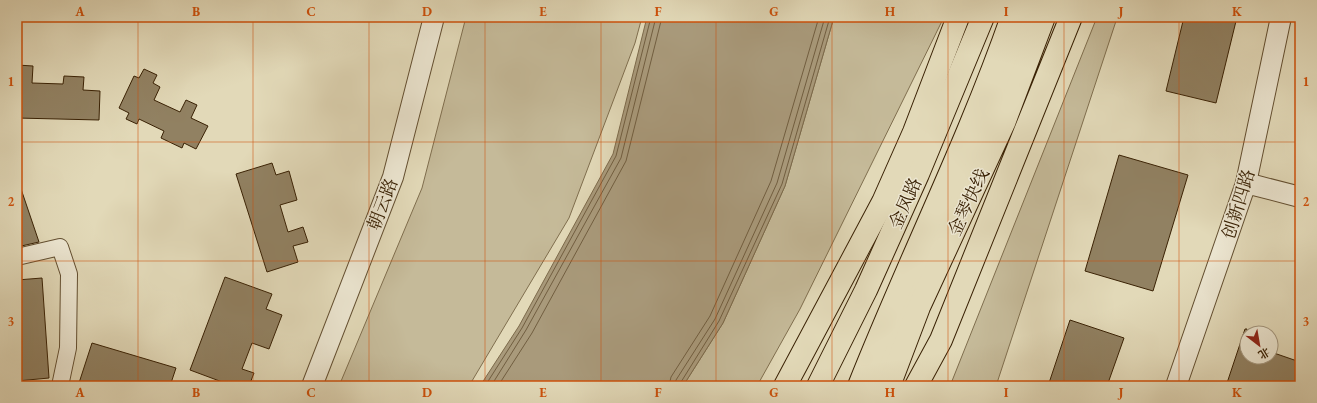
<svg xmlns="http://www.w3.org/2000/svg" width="1317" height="403" viewBox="0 0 1317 403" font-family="'EB Garamond','Noto Serif SC',serif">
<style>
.green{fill:#c5ba99;stroke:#7f6e4e}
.water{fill:#a99a7b;stroke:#7c6a4b}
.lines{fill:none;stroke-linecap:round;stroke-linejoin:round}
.shore{stroke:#715e40;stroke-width:1}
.building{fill:#918162;stroke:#392104}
.minor-casing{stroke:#634f31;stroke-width:18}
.tertiary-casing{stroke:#634f31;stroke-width:22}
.primary-casing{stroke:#392104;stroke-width:24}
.trunk-casing{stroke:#392104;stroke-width:24}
.minor{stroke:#ece6d1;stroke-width:16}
.tertiary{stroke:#ece6d1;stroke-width:20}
.primary{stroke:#e2d9b8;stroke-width:22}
.trunk{stroke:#e2d9b8;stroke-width:22}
.grid{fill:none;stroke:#ce510b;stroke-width:1;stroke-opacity:0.55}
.labels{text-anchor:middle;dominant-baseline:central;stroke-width:3;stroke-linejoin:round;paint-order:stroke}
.street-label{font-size:18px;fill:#392104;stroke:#ece6d1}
.neatline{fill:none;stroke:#ce510b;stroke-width:1.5}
.grid-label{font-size:13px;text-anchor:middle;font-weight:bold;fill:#ce510b}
</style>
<rect width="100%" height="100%" fill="#e2d9b8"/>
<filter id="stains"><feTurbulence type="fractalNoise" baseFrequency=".005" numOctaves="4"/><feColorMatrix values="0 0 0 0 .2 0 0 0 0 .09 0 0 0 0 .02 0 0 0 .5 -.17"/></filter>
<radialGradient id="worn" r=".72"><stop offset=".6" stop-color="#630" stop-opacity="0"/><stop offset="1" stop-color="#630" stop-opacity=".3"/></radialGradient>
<path class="green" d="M466 17H642L635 43 569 218 469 386H339L422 188Z
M834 17H944L800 309 757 386H683L723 323 785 186Z
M1097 17H1112L1117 18 996 386H950Z"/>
<path class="water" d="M647 17H834L785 186 723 323 683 386H480L519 326 613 154Z"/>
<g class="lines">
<path class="shore" d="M485 386 522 328 616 156 651 17
M491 386 526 330 621 158 656 17
M498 386 532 333 626 161 662 17
M669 386 671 377 710 316 771 181 819 17
M675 386 676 380 715 319 777 183 825 17
M680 386 681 382 719 321 782 184 830 17"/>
</g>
<path class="building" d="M1184 17H1237L1216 103 1166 91Z
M17 65 33 66 32 83 63 84 64 76 84 77 83 90 100 91 99 120 17 118Z
M144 69 157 75 153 83 160 87 154 100 180 112 186 100 197 105 191 118 208 126 196 149 184 143 182 148 161 138 164 131 139 119 137 124 126 119 129 113 119 108 134 76 139 78Z
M1119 155 1188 175 1153 291 1085 271Z
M272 163 276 175 289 171 297 200 280 205 288 232 303 227 308 242 293 246 298 262 267 272 236 174Z
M17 183H19L39 242 17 247Z
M225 277 272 294 266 309 282 315 269 349 252 343 242 369 254 373 249 386H233L190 370Z
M42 278 49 378 17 381V280Z
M1070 320 1124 338 1107 386H1048Z
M1245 329H1247V357H1271V352L1300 362V386H1226Z
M92 343 176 368 170 386H78Z"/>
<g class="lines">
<defs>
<path id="minor" d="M17 257 60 247 69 274 68 348 60 386"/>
<path id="tertiary" d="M1246 183 1300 197
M312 386 393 177 434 17
M1176 386 1246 183 1281 17"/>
<path id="primary" d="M818 386 866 290 918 174 983 17
M870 386 971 155 1028 17"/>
<path id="trunk" d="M785 386 883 202 914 132 958 17
M859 386C908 262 968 143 1012 17
M889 386 919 307 1004 123 1044 17
M916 386 941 340 1071 17"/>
</defs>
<use href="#minor" class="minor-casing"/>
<use href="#tertiary" class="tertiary-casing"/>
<use href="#primary" class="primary-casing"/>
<use href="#trunk" class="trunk-casing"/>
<use href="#minor" class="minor"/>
<use href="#tertiary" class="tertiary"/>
<use href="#primary" class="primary"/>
<use href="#trunk" class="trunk"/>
</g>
<path class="grid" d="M138 17V386M253 17V386M369 17V386M485 17V386M601 17V386M716 17V386M832 17V386M948 17V386M1064 17V386M1179 17V386M17 142H1300M17 261H1300"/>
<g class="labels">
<g class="street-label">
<text transform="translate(968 202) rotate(-65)">金琴快线</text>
<text transform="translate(905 203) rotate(-66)">金凤路</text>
<text transform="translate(382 204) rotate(-69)">朝云路</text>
<text transform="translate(1238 204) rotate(-73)">创新四路</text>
</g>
</g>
<rect width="1317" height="403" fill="none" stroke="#e2d9b8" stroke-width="44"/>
<g transform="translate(1259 345) rotate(149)"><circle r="19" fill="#ece6d1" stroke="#a4977f"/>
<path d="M0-3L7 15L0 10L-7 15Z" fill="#8f2418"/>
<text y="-6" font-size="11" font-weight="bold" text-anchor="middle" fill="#392104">北</text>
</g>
<rect x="22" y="22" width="1273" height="359" class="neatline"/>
<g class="grid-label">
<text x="80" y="16">A</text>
<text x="196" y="16">B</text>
<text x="311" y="16">C</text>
<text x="427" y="16">D</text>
<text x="543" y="16">E</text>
<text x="658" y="16">F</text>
<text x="774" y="16">G</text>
<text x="890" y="16">H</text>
<text x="1006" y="16">I</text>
<text x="1121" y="16">J</text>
<text x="1237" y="16">K</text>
<text x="11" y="86">1</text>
<text x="1306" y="86">1</text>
<text x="11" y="206">2</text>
<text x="1306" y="206">2</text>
<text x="11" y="326">3</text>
<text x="1306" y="326">3</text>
<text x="80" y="397">A</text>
<text x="196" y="397">B</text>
<text x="311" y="397">C</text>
<text x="427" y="397">D</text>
<text x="543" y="397">E</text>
<text x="658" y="397">F</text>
<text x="774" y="397">G</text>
<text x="890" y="397">H</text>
<text x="1006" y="397">I</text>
<text x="1121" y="397">J</text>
<text x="1237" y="397">K</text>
</g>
<rect width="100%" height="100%" filter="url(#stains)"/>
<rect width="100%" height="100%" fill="url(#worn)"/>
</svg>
